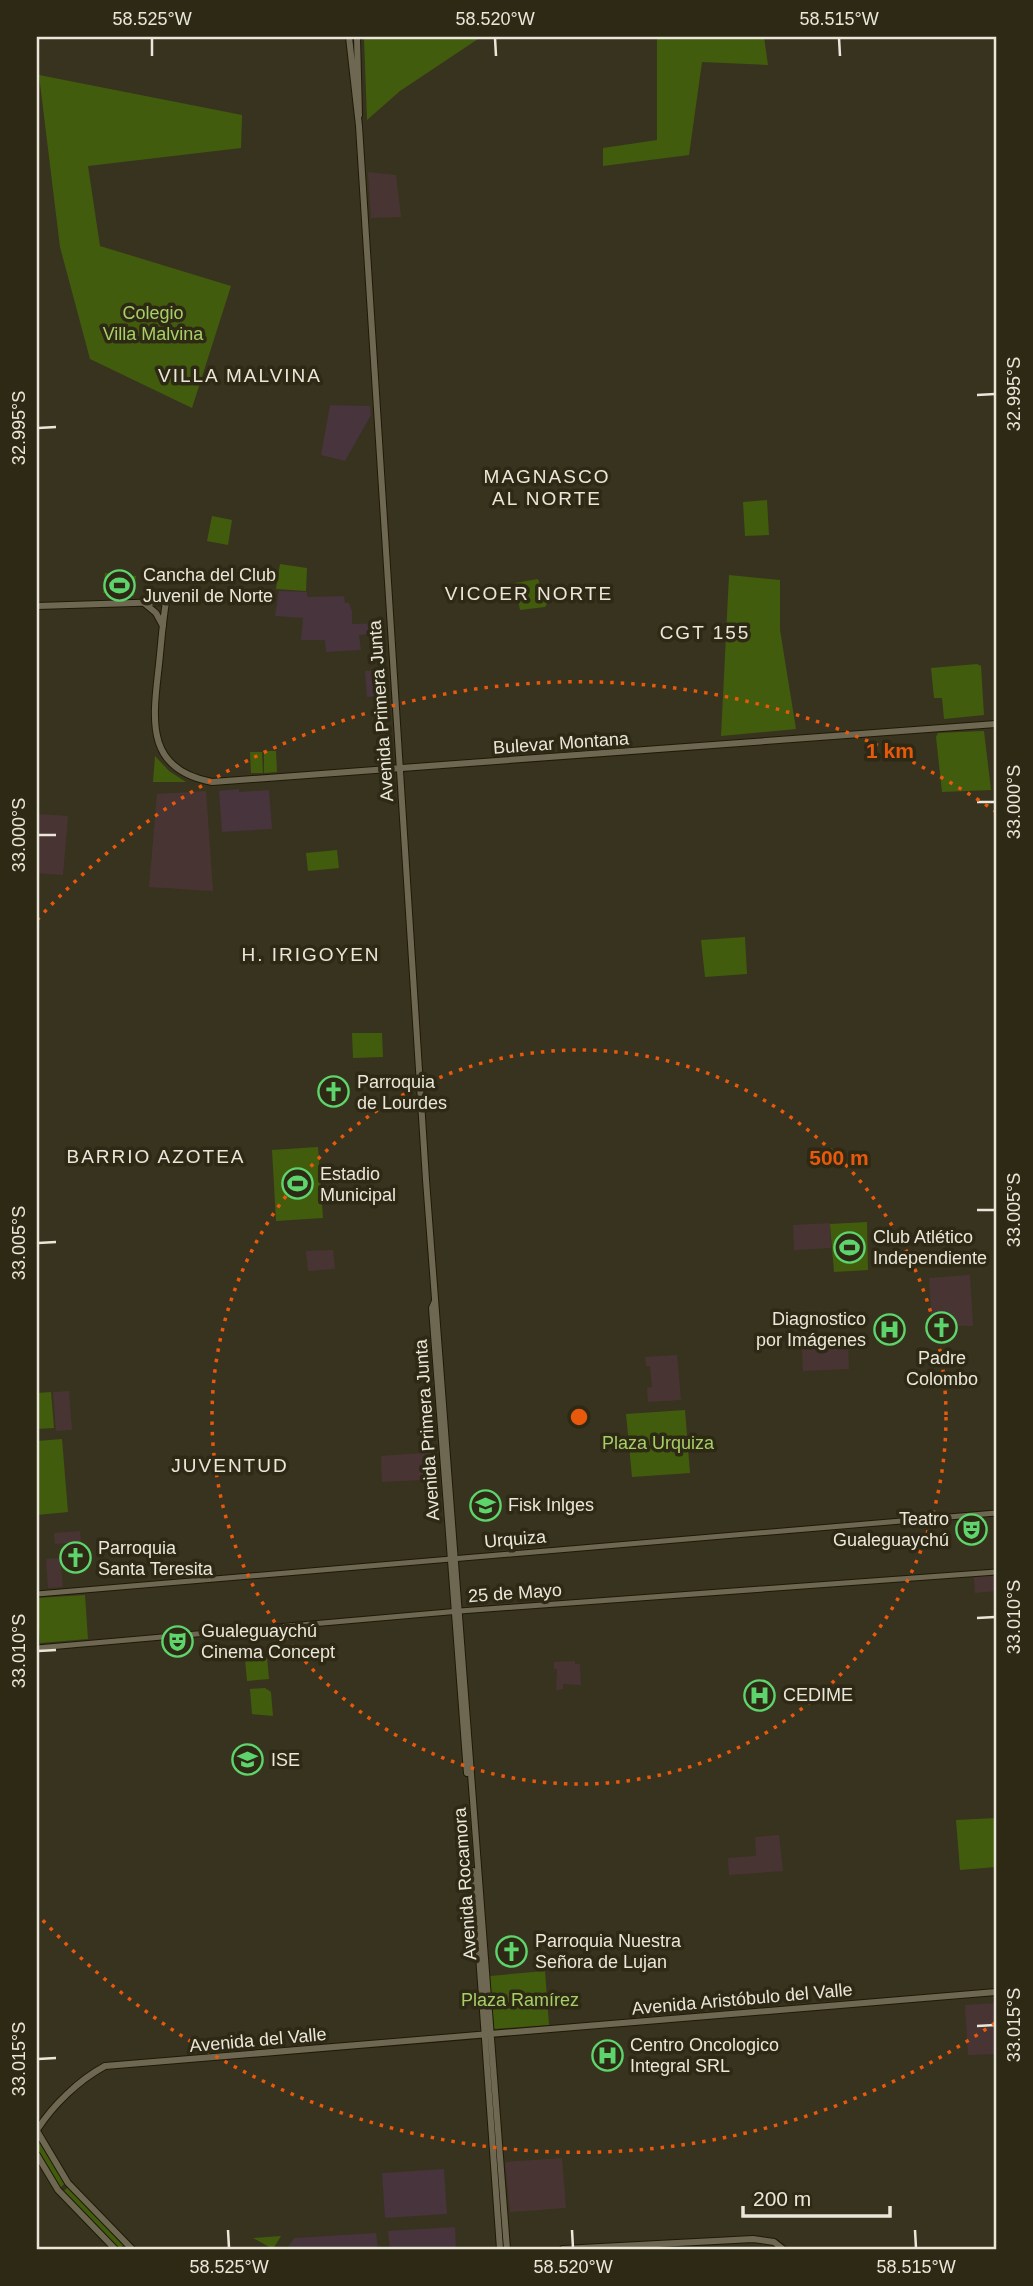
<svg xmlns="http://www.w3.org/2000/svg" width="1033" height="2286" viewBox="0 0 1033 2286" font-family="Helvetica,sans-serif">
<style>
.industrial{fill:#47343d}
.education{fill:#493434}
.green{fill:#425c0e}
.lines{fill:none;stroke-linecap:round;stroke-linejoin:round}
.tertiary-casing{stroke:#1f1a07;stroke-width:7}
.secondary-casing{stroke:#1f1a07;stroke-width:8}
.tertiary{stroke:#6e6852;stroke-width:5}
.secondary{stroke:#6e6852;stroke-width:6}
.ticks{fill:none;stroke:#eae7da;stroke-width:2.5}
.ring{fill:none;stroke:#e8590c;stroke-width:3.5;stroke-dasharray:3.5 7}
.labels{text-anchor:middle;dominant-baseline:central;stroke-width:7;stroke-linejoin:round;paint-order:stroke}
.park-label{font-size:18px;fill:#a6cf65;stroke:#2e2915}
.poi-label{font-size:18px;fill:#eae7da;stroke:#2e2915;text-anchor:start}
.street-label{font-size:18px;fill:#eae7da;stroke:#2e2915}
.neighbourhood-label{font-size:19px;letter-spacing:2px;fill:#eae7da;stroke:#2e2915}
.centre{fill:#e8590c;stroke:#2e2915;stroke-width:3.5}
.ring-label{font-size:21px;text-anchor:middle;font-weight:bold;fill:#e8590c;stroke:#2e2915;stroke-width:7;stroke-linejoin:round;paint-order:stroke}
.neatline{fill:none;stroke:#eae7da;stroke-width:2.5}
.ticks-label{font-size:18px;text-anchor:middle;fill:#eae7da}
</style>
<rect width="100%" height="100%" fill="#38331e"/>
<path class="industrial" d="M330 405 370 406 371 415 345 461 321 455Z
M279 591 307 592V597L344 596 345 603H349L352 611V624L382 623 383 633 359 635 361 650 326 652 325 640H301L303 618 275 616Z
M386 670 388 695 367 697 365 671Z
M239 789V792L269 790 272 829 222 832 219 791Z
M444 2169 447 2214 385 2218 382 2173Z
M455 2227 456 2249H390L388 2231Z
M376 2233 378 2249H287L294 2238Z"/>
<path class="education" d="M368 172 396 175 401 217 371 218Z
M206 791 213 891 149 887 157 794Z
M37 814 68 816 63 875 37 873Z
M830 1223 831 1248 794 1250 793 1225Z
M333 1250 335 1269 308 1271 306 1251Z
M970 1275 973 1326 932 1325 929 1278Z
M848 1345 849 1369 803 1371 802 1347Z
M677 1355 681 1400 648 1402 647 1388 652 1387 650 1366H646L645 1357Z
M69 1391 72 1430 56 1431 53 1392Z
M437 1452 438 1479 382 1482 381 1456Z
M80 1531 81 1542 55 1544 54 1533Z
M60 1558 63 1587 48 1588 46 1559Z
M995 1575 996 1591 975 1593 974 1577Z
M575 1661V1664H580L581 1685 563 1684V1689L556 1690 557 1669H554V1662Z
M779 1835 783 1871 729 1875 728 1858 756 1856 755 1837Z
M996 2003V2054L968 2055 965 2005Z
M562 2158 566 2208 510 2212 505 2162Z"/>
<path class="green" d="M364 37H481L400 91 367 120Z
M657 37H764L768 65 702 62 689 155 603 166V148L657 140Z
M39 75 242 115 241 148 88 166 100 246 231 286 192 408 90 359 60 247Z
M767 500 769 535 745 536 743 502Z
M212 516 232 520 228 545 207 541Z
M280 564 307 568 306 591 276 589Z
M105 573 136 576 134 596 103 593Z
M729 575 780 580V630L796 729 721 736Z
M538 579 547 604 545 607 520 610 515 583Z
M977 664 981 666 984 715 944 719 942 698H934L931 668Z
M984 731 991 790 942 792 936 737 938 733Z
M264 751H276L277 772 264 773Z
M250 752H262L263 773H251Z
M155 756 169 771 186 782H153Z
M337 850 339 868 308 871 306 853Z
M745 937 747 974 705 977 701 940Z
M352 1033H382L383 1057 353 1058Z
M318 1147 323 1218 276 1221 272 1150Z
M867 1222 868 1270 834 1272 830 1224Z
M51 1392 54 1428 37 1429V1393Z
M685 1410 690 1473 632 1477 626 1414Z
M62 1439 68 1512 37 1515V1441Z
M85 1595 88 1639 40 1643 37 1598Z
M267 1657 269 1679 247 1681 245 1659Z
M265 1688 271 1692 273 1716 252 1714 250 1689Z
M996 1818V1867L960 1870 956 1820Z
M545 1971 549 2025 494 2029 490 1976Z
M40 2143 65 2183 60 2188 37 2150Z
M68 2187 123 2245 119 2249 63 2192Z
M281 2236 273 2249 253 2238Z"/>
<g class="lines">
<defs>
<path id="tertiary" d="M37 1594 996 1513
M37 1648 460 1611 996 1572"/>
<path id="secondary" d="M349 37 359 126 426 1180 507 2249
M357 37 359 115
M144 603 156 613 163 626
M37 606 166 602C162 625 161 649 158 673 152 725 148 770 212 782L996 724
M435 1301 432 1308 467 1773
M473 1871 500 2249
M37 2130C53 2105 79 2080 105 2066L996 1992
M37 2131 68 2183 132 2249
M37 2155 58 2190 115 2249
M563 2249 753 2239 774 2242 783 2249"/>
</defs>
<use href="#tertiary" class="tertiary-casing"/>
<use href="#secondary" class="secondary-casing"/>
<use href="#tertiary" class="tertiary"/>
<use href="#secondary" class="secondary"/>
</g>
<path class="ticks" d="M152 38V56M495 38 496 56M839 38 840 56M977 395 995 394M38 428 56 427M977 802H995M38 835H56M977 1210H995M38 1243 56 1242M977 1618 995 1617M38 1651 56 1650M977 2026 995 2025M38 2059 56 2058M228 2230 229 2248M572 2230 573 2248M915 2230 916 2248"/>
<g class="ring">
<circle cx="579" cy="1417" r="367"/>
<path d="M995 2023A735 735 0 0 1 37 1914M37 920A735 735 0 0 1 995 811"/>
</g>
<defs>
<symbol id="stadium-ring" viewBox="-11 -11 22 22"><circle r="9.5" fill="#2e2915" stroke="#5ed56c" stroke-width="1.5"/><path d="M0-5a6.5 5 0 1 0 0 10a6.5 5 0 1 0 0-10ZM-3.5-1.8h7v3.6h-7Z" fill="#5ed56c"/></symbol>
<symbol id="church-ring" viewBox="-11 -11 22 22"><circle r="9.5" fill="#2e2915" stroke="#5ed56c" stroke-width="1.5"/><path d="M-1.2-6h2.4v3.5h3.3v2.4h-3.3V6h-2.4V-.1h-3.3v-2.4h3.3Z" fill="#5ed56c"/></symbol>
<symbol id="hospital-ring" viewBox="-11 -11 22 22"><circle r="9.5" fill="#2e2915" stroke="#5ed56c" stroke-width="1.5"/><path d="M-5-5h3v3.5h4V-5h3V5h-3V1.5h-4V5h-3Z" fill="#5ed56c"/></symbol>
<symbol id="university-ring" viewBox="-11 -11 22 22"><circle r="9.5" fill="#2e2915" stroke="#5ed56c" stroke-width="1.5"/><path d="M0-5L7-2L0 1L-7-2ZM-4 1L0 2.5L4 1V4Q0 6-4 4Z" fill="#5ed56c"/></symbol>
<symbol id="theatre-ring" viewBox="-11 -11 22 22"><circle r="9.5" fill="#2e2915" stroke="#5ed56c" stroke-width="1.5"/><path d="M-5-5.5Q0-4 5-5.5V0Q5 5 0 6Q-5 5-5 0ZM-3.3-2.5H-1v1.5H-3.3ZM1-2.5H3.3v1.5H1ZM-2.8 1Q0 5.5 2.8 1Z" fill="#5ed56c"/></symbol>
</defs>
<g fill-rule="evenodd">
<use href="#stadium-ring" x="102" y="568" width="35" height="35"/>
<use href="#church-ring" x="316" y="1074" width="35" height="35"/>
<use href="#stadium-ring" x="280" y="1166" width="35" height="35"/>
<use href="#stadium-ring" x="832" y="1230" width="35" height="35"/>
<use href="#church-ring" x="924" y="1310" width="35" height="35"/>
<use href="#hospital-ring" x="872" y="1312" width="35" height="35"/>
<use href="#university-ring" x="468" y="1488" width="35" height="35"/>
<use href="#theatre-ring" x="954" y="1512" width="35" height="35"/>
<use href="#church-ring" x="58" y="1540" width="35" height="35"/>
<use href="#theatre-ring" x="160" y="1624" width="35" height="35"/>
<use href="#hospital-ring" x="742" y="1678" width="35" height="35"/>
<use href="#university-ring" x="230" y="1742" width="35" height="35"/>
<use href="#church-ring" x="494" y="1934" width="35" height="35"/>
<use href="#hospital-ring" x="590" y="2038" width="35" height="35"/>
</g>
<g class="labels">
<g class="park-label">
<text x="153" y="313">Colegio<tspan x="153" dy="21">Villa Malvina</tspan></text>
<text x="658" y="1443">Plaza Urquiza</text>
<text x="520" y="2000">Plaza Ramírez</text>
</g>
<g class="poi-label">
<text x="143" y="575">Cancha del Club<tspan x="143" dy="21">Juvenil de Norte</tspan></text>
<text x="357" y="1082">Parroquia<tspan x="357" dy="21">de Lourdes</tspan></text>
<text x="320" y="1174">Estadio<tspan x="320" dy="21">Municipal</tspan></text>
<text x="873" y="1237">Club Atlético<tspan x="873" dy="21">Independiente</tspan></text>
<text x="866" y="1319" text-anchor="end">Diagnostico<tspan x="866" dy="21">por Imágenes</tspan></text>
<text x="942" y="1358" text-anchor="middle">Padre<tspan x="942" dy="21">Colombo</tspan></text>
<text x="508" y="1505">Fisk Inlges</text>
<text x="949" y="1519" text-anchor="end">Teatro<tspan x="949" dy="21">Gualeguaychú</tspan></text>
<text x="98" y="1548">Parroquia<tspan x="98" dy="21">Santa Teresita</tspan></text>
<text x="201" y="1631">Gualeguaychú<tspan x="201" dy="21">Cinema Concept</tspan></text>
<text x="783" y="1695">CEDIME</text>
<text x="271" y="1760">ISE</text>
<text x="535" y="1941">Parroquia Nuestra<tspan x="535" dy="21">Señora de Lujan</tspan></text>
<text x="630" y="2045">Centro Oncologico<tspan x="630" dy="21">Integral SRL</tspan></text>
</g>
<g class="street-label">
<text transform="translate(381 711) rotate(-94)">Avenida Primera Junta</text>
<text transform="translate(561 743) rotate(-4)">Bulevar Montana</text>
<text transform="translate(427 1430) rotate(-94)">Avenida Primera Junta</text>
<text transform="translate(515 1539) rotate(-5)">Urquiza</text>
<text transform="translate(515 1593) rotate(-4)">25 de Mayo</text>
<text transform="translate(465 1884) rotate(-94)">Avenida Rocamora</text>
<text transform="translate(742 1999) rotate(-5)">Avenida Aristóbulo del Valle</text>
<text transform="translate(258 2040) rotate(-5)">Avenida del Valle</text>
</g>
<g class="neighbourhood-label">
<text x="240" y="375">VILLA MALVINA</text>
<text x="547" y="476">MAGNASCO<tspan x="547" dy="22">AL NORTE</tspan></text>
<text x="529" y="593">VICOER NORTE</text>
<text x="705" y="632">CGT 155</text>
<text x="311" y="954">H. IRIGOYEN</text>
<text x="156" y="1156">BARRIO AZOTEA</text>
<text x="230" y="1465">JUVENTUD</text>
</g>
</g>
<circle cx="579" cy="1417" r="10" class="centre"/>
<g class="ring-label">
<text x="890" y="758">1 km</text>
<text x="839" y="1165">500 m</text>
</g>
<rect width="1033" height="2286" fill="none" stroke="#2e2915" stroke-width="77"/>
<path d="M743 2206v10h147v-10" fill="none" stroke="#eae7da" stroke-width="3.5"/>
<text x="753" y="2206" font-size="21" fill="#eae7da" stroke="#2e2915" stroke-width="5" paint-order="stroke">200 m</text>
<rect x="38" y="38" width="957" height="2210" class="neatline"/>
<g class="ticks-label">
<text x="152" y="25">58.525°W</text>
<text x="495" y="25">58.520°W</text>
<text x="839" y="25">58.515°W</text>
<text transform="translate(1014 394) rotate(-90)" y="6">32.995°S</text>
<text transform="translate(19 428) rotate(-90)" y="6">32.995°S</text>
<text transform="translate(1014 802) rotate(-90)" y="6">33.000°S</text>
<text transform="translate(19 835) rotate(-90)" y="6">33.000°S</text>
<text transform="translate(1014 1210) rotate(-90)" y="6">33.005°S</text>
<text transform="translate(19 1243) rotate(-90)" y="6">33.005°S</text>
<text transform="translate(1014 1617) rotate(-90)" y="6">33.010°S</text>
<text transform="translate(19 1651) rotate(-90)" y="6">33.010°S</text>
<text transform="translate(1014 2025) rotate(-90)" y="6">33.015°S</text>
<text transform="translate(19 2059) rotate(-90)" y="6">33.015°S</text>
<text x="229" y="2273">58.525°W</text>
<text x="573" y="2273">58.520°W</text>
<text x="916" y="2273">58.515°W</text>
</g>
</svg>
